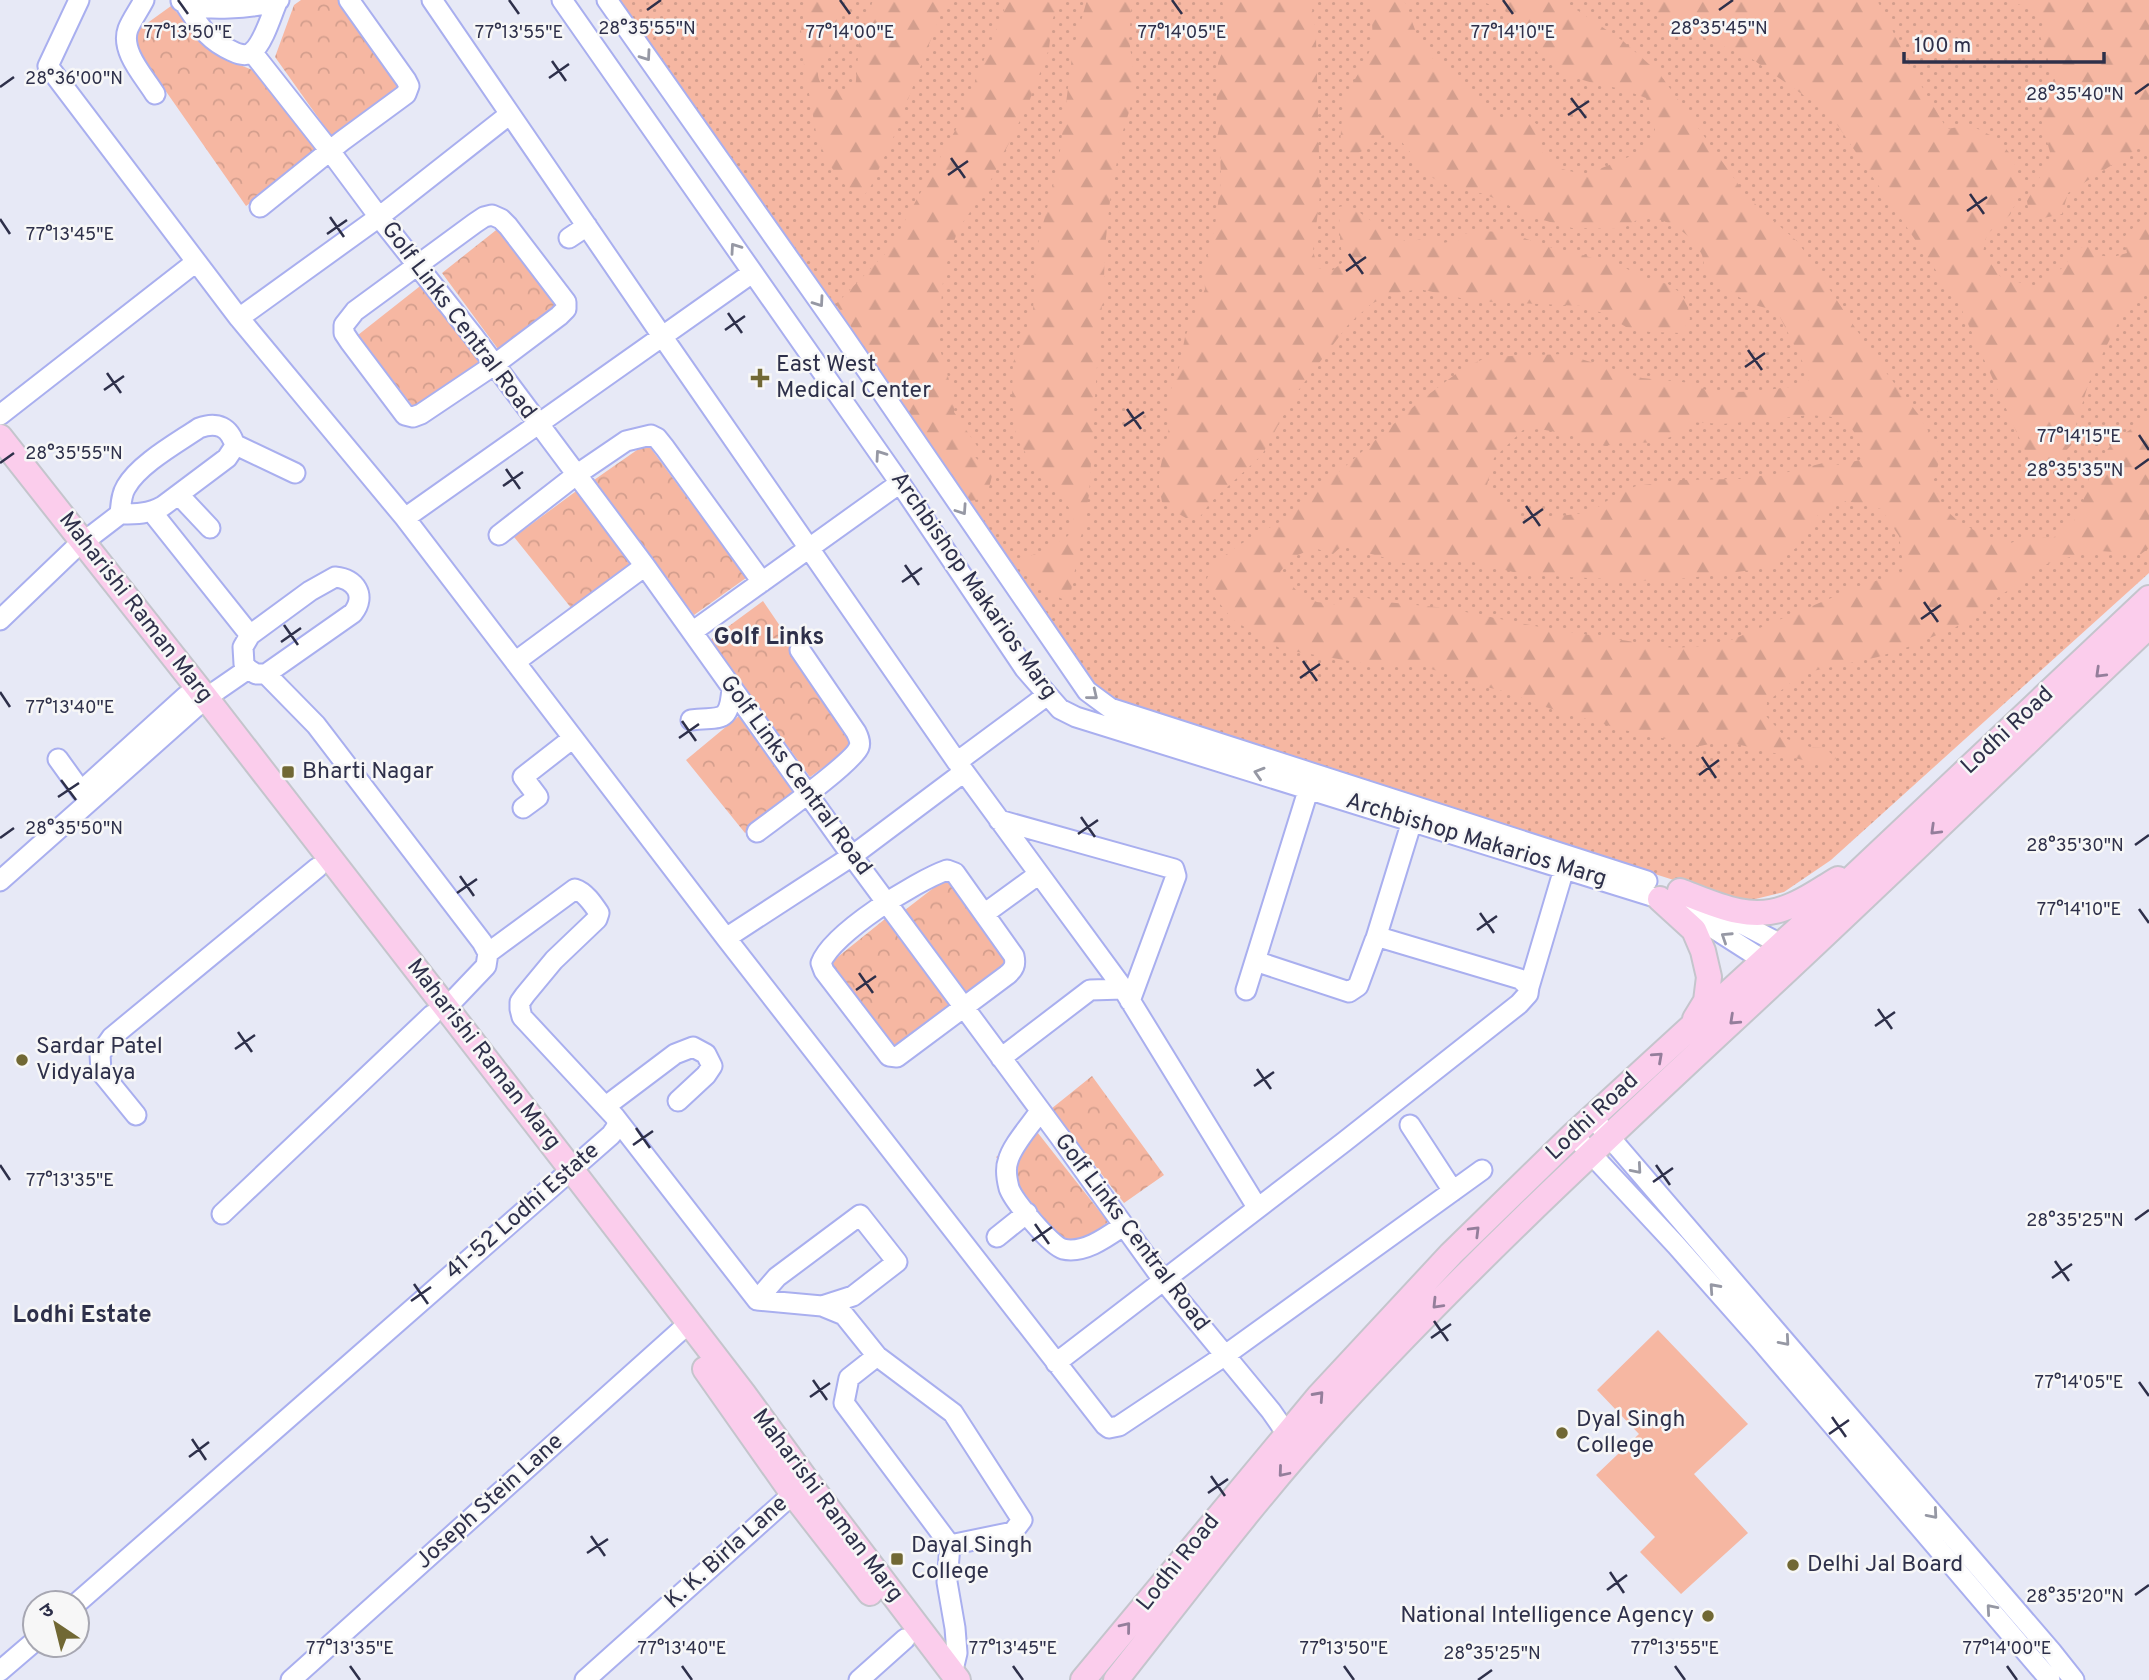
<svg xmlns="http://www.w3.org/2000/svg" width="2149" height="1680" viewBox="0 0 2149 1680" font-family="Overpass,'Noto Sans Devanagari',sans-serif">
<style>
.grass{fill:url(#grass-dots)}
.forest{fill:url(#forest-firs);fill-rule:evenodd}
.park{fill:url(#park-crowns)}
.garden{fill:#f6b7a2}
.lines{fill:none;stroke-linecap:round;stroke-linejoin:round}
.minor-casing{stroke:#a9afef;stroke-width:23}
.major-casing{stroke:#c4c5cc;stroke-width:28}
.minor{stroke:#fff;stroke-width:19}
.major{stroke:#fbcdec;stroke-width:24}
.oneway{stroke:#9698a4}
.oneway2{stroke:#947e9b}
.ticks{fill:none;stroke:#2e304a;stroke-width:2.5}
.poi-dot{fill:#716834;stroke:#f7f7f7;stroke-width:2.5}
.labels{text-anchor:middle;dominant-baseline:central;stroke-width:5;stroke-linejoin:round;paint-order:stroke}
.street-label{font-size:23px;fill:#2e304a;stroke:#f7f7f7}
.poi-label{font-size:23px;fill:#2e304a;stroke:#f7f7f7;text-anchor:start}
.neighbourhood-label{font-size:24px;font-weight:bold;fill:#2e304a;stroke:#f7f7f7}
.ticks-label{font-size:18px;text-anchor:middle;fill:#2e304a;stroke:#f7f7f7;stroke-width:5;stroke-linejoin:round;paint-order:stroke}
</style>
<defs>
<pattern id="grass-dots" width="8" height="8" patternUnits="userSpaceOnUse" patternTransform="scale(1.75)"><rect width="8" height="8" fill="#f6b7a2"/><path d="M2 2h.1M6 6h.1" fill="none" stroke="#d39e8d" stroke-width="1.8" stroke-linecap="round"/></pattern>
<pattern id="forest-firs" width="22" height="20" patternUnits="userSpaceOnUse" patternTransform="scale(1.75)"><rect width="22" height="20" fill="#f6b7a2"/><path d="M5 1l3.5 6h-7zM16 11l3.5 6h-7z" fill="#d39e8d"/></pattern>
<pattern id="park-crowns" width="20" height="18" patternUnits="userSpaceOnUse" patternTransform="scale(1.75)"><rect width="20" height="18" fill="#f6b7a2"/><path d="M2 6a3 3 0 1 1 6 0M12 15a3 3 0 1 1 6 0" fill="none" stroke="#d39e8d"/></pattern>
</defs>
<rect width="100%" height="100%" fill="#e7e9f6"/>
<path class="grass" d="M617 0H2149V573L1831 860 1784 892 1743 902 1119 704 1084 679Z"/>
<path class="forest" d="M806 0H843C838 15 834 29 830 44 823 63 809 71 826 90L841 89 855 92 859 44 873 0H946L894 136 871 186 861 200 843 183 829 164 817 138 804 65 801 30Z
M1008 0H1060L1052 21 1049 49 1029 102 988 186 959 228 949 254 943 282 939 327 940 349 955 401 954 412 977 446 973 455 979 461 990 463 994 469C987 490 992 500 967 501L836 304 888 251 956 129Z
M1087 0H1132L1129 39 1136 90 1123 131 1111 192 1105 247 1104 278 1108 289 1102 306 1099 334 1089 495 1069 602C1047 594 1033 576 1015 561L1041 552 1068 536 1074 520 1070 509 1029 459 1016 437 1012 400 1013 363 1033 311 1036 251 1058 166 1073 49Z
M1222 0H1311L1316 38 1320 195 1313 251 1318 268 1333 270 1344 261C1338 243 1341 225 1338 207L1349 205 1391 235 1408 242 1426 238 1443 243 1459 240 1463 234 1477 231 1507 232 1558 250 1571 251 1592 258 1610 259 1643 278 1668 284 1682 294 1688 307 1690 319 1681 333 1650 332 1626 327 1605 314 1582 306 1474 301 1419 289 1392 294 1371 304 1348 325 1294 396 1262 455 1211 502 1199 518H1186L1170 509 1162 502 1159 486V474L1169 428 1171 389 1179 368 1185 337 1205 289 1204 271 1215 226 1221 180 1220 151 1216 141 1219 129 1216 124 1218 63 1229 34Z
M1371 0H1404L1417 35 1429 55 1505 121 1527 114 1538 126 1541 151 1562 169 1585 175 1643 151 1655 130 1646 98 1622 89 1596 84 1570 76 1537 52 1528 33 1504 10 1478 0H1562L1623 41 1659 73 1746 195 1770 218 1798 242 1878 362 1918 414 1936 444 1939 462 1933 483 1944 508 1960 523 1986 536 2010 543 2032 537 2053 538 2074 521 2083 501 2090 474 2113 442 2149 416V548L2141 554 2100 551 2083 553 2044 565 1956 627 1908 647 1878 657 1813 671 1793 681 1767 702 1766 716 1787 739 1810 747 1825 748 1836 758 1830 763 1807 761 1724 741 1700 746 1624 730 1542 706 1510 693 1483 686 1416 664 1373 665 1281 649 1233 620 1212 594 1207 578 1220 559 1239 545 1285 519 1420 401 1465 367 1488 357 1565 354 1642 378 1691 383 1712 393 1760 391 1797 386 1811 379 1776 309C1752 308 1735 296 1718 281 1715 277 1709 273 1706 269 1703 265 1704 258 1701 253 1691 232 1665 219 1643 215L1630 225 1619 229 1572 228 1525 215 1503 202 1484 194 1449 186 1431 177 1400 140 1383 135C1372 146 1363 152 1348 157L1340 144 1342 118 1348 91 1361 69 1373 44ZM1811 415C1820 416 1833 416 1840 419 1855 426 1861 445 1864 459L1839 465 1827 462 1788 472 1739 479 1680 480 1636 486 1614 496 1591 512 1530 520 1511 513 1487 485 1494 458 1523 430 1540 429 1566 434 1605 446 1626 442 1657 443 1679 433 1690 422 1723 424ZM1846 501 1881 509 1899 536 1904 571 1855 588 1719 645 1673 648 1545 628 1446 608 1386 602 1358 596 1340 605 1317 602 1309 599 1296 590 1280 572 1291 558 1314 548 1333 554 1342 546 1404 563 1469 561 1513 572 1566 577 1653 581 1689 578 1768 568 1796 548 1802 533 1817 516Z
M1643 0H1877L1915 75 1947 129 1970 125 1998 139 2011 155 2023 188 2010 215 1987 234 1983 252 2002 279 2038 286 2066 265 2072 249 2088 246 2095 255 2113 257 2127 253 2124 237 2149 212V283L2124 311 2104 351 2088 385 2076 425 2074 442 2062 455 2048 463 2036 462 2026 453 1960 306 1830 114 1752 59 1682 28 1647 8Z
M2011 0H2149V145L2137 149 2068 193 2062 214 2030 221 2027 201 2051 156 2040 115 2057 86 2040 36 2047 29C2037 12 2032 7 2013 3Z"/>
<path class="park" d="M301 0H345L409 90 337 144 275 57 294 5Z
M171 6 201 39 235 63 255 71 321 154 246 206 128 37Z
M500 227 562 304 498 349 442 273Z
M424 283 483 359 414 408 358 335Z
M647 443 746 578 694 615 594 480Z
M579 489 634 566 572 609 514 537Z
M763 601 859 742 810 777 710 640Z
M739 716 797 794 745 833 686 760Z
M949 876 1012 962 970 997 905 910Z
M885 919 951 1008 897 1049 829 964Z
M1092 1076 1164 1175 1124 1203 1051 1109Z
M1034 1128 1108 1222 1070 1251 996 1157Z"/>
<path class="garden" d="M1658 1330 1748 1424 1694 1474 1748 1533 1681 1594 1640 1552 1655 1537 1596 1475 1639 1434 1597 1390Z"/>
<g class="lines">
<defs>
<path id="minor" d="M79 0 48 66 239 318 405 518 726 938 1105 1425 1109 1428 1119 1426 1224 1356 1482 1170
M144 0C139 10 132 19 128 29 120 51 144 76 155 94
M432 0 662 336 957 762 1120 984 1257 1207
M562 0 900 483 1025 669 1060 709 1076 717 1674 903 1774 967
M607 0 840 331 1087 691 1110 708 1647 881
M181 1C195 13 263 8 279 0
M185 4C200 26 207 40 232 51 238 54 246 57 252 52 263 44 272 14 277 2
M252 52 330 151 379 217 474 337 645 566 852 856 1060 1137 1163 1280 1271 1411 1287 1434
M260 207 342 141 406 94 409 86 406 80 349 0
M492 215 501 219 508 226 566 302V309L559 316 494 365 421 414 413 417 405 415 350 342 344 333V325L355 311 475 223 484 217Z
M569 238 587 226
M239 318 379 217 510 114
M0 415 196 262
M234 444 295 473
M179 495 210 528
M152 512 250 635
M405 518 752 273
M499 535 576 475 626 441 651 435 657 438 665 448 762 582
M335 577C355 579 367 595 353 613L266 674H256L248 669 244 664 243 647 250 635 310 591Z
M0 620 73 550 120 514C136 514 149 514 163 506L227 458 235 446C230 427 217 421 199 428 177 443 139 464 126 487 121 495 121 505 120 514
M692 632 900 483
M515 662 645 566
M266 674 316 725 482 942 488 953 486 966 446 1008
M691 720C721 716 729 725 732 688
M58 759 81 791 186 696
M957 762 1046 696
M523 808 538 797 523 777 573 738
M999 820 1174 869 1176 876 1130 1001
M757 832C774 819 854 762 859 747 861 742 858 736 856 732L800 650
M947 870 955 873 1014 956C1016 965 1014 969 1007 975L897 1057 889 1056 824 971 821 963C832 933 916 881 947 870Z
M0 881 206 698 248 669
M1719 912 1792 950
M984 914 1039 874
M726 938 852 856 964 772
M1376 938 1412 821
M1529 987 1564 869
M1246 990 1312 778
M1001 1058 1090 990 1123 989
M606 1106 675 1054 693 1047 706 1054 712 1066 706 1075 678 1101
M1040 1111C1031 1125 1012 1145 1008 1161 1005 1169 1007 1180 1009 1188 1013 1200 1051 1246 1063 1249 1084 1254 1107 1237 1123 1226
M136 1115 101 1072 100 1054 112 1037 317 868
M615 1117 757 1300 822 1306 844 1315 877 1356 953 1413 1022 1520 1013 1532 950 1545 844 1403 849 1378 877 1356
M1410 1125 1453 1191
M1600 1126 2051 1651 2074 1680
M1581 1143 1676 1245 1760 1340 2050 1680
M222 1214 432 1015
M997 1237 1027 1213
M757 1300 777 1277 860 1215 897 1262 853 1296 822 1306
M1056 1363 1344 1142 1519 1004 1528 994 1529 987 1520 979 1379 937 1375 940 1358 986 1349 992 1255 961
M950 1545 947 1582 955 1628 957 1653 952 1674
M77 1603 611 1135C616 1128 619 1125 615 1117L522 1017 520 1009V1002L525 995 554 960 597 919 599 913C593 904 585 892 575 889L488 953
M0 1671 35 1641
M291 1680 689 1323
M585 1680 804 1484
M859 1680 905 1639"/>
<path id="major" d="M0 437 206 698 571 1169 743 1393 807 1481 958 1680
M1680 891C1714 904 1749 922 1785 908 1804 902 1821 889 1838 879
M1660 899 1694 930 1703 951 1709 977 1706 1001 1695 1019
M705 1369 793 1494 870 1593
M1083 1680 1319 1396 1451 1254 1573 1135 1797 930 2149 598
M1116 1680C1188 1589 1258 1495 1336 1410 1477 1256 1631 1116 1783 974 1906 859 2027 742 2149 626"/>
</defs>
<use href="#minor" class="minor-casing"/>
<use href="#major" class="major-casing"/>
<use href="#minor" class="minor"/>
<use href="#major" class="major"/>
</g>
<defs><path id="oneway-chevron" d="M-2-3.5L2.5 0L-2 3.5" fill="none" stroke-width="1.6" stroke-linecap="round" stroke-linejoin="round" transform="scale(1.75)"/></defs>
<g class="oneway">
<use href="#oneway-chevron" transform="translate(646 56) rotate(55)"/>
<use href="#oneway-chevron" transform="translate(735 248) rotate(-125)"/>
<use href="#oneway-chevron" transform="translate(819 302) rotate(55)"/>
<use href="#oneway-chevron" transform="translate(880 455) rotate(-125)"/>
<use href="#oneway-chevron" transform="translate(962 510) rotate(56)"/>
<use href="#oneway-chevron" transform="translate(1093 695) rotate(39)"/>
<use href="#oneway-chevron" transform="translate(1259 773) rotate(-163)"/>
<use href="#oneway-chevron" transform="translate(1726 937) rotate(-147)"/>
<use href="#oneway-chevron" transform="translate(1637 1169) rotate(49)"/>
<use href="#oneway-chevron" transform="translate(1714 1288) rotate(-132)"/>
<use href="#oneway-chevron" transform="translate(1785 1341) rotate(49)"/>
<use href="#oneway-chevron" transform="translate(1933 1514) rotate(49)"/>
<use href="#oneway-chevron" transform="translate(1991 1609) rotate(-131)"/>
</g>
<g class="oneway2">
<use href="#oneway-chevron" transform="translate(2100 673) rotate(136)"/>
<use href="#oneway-chevron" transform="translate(1935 830) rotate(136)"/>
<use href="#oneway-chevron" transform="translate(1734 1020) rotate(137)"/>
<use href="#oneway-chevron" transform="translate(1658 1057) rotate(-42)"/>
<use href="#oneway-chevron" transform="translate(1475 1231) rotate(-45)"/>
<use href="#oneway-chevron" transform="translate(1437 1304) rotate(134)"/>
<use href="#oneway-chevron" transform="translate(1319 1396) rotate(-48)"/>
<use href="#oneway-chevron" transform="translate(1283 1472) rotate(130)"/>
<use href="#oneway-chevron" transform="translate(1126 1627) rotate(-51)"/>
</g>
<path class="ticks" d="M178 0 188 14M509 0 519 14M840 0 850 14M1172 0 1182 14M1503 0 1513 14M647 10 661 0M1719 10 1733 0M552 61 566 81M549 78 569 64M0 87 14 77M2135 94 2149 84M1571 98 1586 118M1568 115 1589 101M951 158 965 178M948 175 968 161M1970 194 1984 214M1967 211 1987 197M330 217 344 237M0 219 10 234M327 234 347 220M1349 254 1363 274M1346 271 1366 257M728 313 742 333M725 330 745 316M1748 350 1762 370M1745 367 1765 353M107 373 121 393M104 390 124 376M1127 409 1141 429M1124 426 1144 412M2139 435 2149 450M0 463 14 453M506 469 520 489M2135 469 2149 459M503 486 523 472M1526 506 1540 526M1523 523 1543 509M905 565 919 585M902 582 922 568M1924 602 1938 622M1921 619 1941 605M284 625 298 645M281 642 301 628M1303 661 1317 681M1300 678 1320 664M0 692 10 707M682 721 696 741M679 738 699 724M1702 757 1716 778M1699 775 1719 760M61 780 76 800M58 797 79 783M1081 817 1095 837M1078 834 1098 820M0 838 14 828M2135 845 2149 835M460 876 474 896M457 893 477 879M2139 909 2149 923M1480 913 1494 933M1477 930 1497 916M859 973 873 993M856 990 876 976M1878 1009 1892 1029M1875 1026 1895 1012M238 1032 252 1052M235 1049 255 1035M1257 1069 1271 1089M1254 1086 1274 1072M636 1128 650 1148M633 1145 653 1131M0 1165 10 1180M1656 1165 1670 1185M1653 1182 1673 1168M2135 1220 2149 1210M1035 1224 1049 1244M1032 1241 1052 1227M2055 1261 2069 1281M2052 1278 2072 1264M414 1284 428 1304M411 1301 431 1287M1434 1321 1448 1341M1431 1338 1451 1324M813 1380 827 1400M2139 1382 2149 1396M810 1397 830 1383M1832 1417 1846 1437M1829 1434 1849 1420M192 1439 206 1460M189 1457 209 1442M1211 1476 1225 1496M1208 1493 1228 1479M591 1536 605 1556M587 1553 608 1539M1610 1572 1624 1593M1607 1590 1627 1575M2135 1595 2149 1585M350 1666 360 1680M682 1666 692 1680M1013 1666 1023 1680M1344 1666 1354 1680M1675 1666 1685 1680M2007 1666 2017 1680M1478 1680 1492 1670"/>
<g class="poi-dot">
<path d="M756.5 367.5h7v7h7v7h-7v7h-7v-7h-7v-7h7z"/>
<rect x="281" y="765" width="14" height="14" rx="3.5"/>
<circle cx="22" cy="1060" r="7"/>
<circle cx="1562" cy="1433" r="7"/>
<rect x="890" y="1552" width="14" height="14" rx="3.5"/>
<circle cx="1793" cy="1565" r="7"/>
<circle cx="1708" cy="1616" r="7"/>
</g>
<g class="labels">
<g class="street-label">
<text transform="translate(458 321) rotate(53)">Golf Links Central Road</text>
<text transform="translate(973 586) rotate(55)">Archbishop Makarios Marg</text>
<text transform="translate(135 608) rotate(52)">Maharishi Raman Marg</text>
<text transform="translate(2008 731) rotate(-43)">Lodhi Road</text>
<text transform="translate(795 776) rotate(54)">Golf Links Central Road</text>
<text transform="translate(1476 841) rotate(17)">Archbishop Makarios Marg</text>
<text transform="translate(483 1055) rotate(52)">Maharishi Raman Marg</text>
<text transform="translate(1593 1117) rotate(-43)">Lodhi Road</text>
<text transform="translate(523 1212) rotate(-41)">41-52 Lodhi Estate</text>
<text transform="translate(1131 1233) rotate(53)">Golf Links Central Road</text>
<text transform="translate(490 1502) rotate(-42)">Joseph Stein Lane</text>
<text transform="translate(827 1506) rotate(53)">Maharishi Raman Marg</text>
<text transform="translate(727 1553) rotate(-42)">K. K. Birla Lane</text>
<text transform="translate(1179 1563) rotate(-51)">Lodhi Road</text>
</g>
<g class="poi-label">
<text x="776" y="365">East West<tspan x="776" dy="26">Medical Center</tspan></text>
<text x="302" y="772">Bharti Nagar</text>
<text x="36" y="1047">Sardar Patel<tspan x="36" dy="26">Vidyalaya</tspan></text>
<text x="1576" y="1420">Dyal Singh<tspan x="1576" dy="26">College</tspan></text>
<text x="911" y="1546">Dayal Singh<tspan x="911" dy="26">College</tspan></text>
<text x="1807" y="1565">Delhi Jal Board</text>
<text x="1694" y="1616" text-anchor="end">National Intelligence Agency</text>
</g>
<g class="neighbourhood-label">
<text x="769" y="638">Golf Links</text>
<text x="82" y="1316">Lodhi Estate</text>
</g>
</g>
<g class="ticks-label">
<text x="647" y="34">28°35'55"N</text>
<text x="1719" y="34">28°35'45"N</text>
<text x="519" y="38">77°13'55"E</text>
<text x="188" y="38">77°13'50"E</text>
<text x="850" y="38">77°14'00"E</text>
<text x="1182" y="38">77°14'05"E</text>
<text x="1513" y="38">77°14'10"E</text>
<text x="74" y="84">28°36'00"N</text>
<text x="2075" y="100">28°35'40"N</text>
<text x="70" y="240">77°13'45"E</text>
<text x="2079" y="442">77°14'15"E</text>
<text x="74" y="459">28°35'55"N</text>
<text x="2075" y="476">28°35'35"N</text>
<text x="70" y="713">77°13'40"E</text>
<text x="74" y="834">28°35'50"N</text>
<text x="2075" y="851">28°35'30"N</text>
<text x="2079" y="915">77°14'10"E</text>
<text x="70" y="1186">77°13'35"E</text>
<text x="2075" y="1226">28°35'25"N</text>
<text x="2079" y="1388">77°14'05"E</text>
<text x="2075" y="1602">28°35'20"N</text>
<text x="350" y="1654">77°13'35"E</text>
<text x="682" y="1654">77°13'40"E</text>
<text x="1013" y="1654">77°13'45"E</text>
<text x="1344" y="1654">77°13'50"E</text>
<text x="1675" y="1654">77°13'55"E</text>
<text x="2007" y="1654">77°14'00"E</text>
<text x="1492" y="1659">28°35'25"N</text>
</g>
<g transform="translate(56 1624) rotate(325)"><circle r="33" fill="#f7f7f7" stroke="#a7a7b2" stroke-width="2"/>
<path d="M0-5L12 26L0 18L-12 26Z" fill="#716834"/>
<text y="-10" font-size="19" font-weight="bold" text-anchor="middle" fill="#2e304a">उ</text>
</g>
<path d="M1904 52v10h200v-10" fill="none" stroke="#2e304a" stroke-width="3.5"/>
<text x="1914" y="52" font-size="21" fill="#2e304a" stroke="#f7f7f7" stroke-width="5" paint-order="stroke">100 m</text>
</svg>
